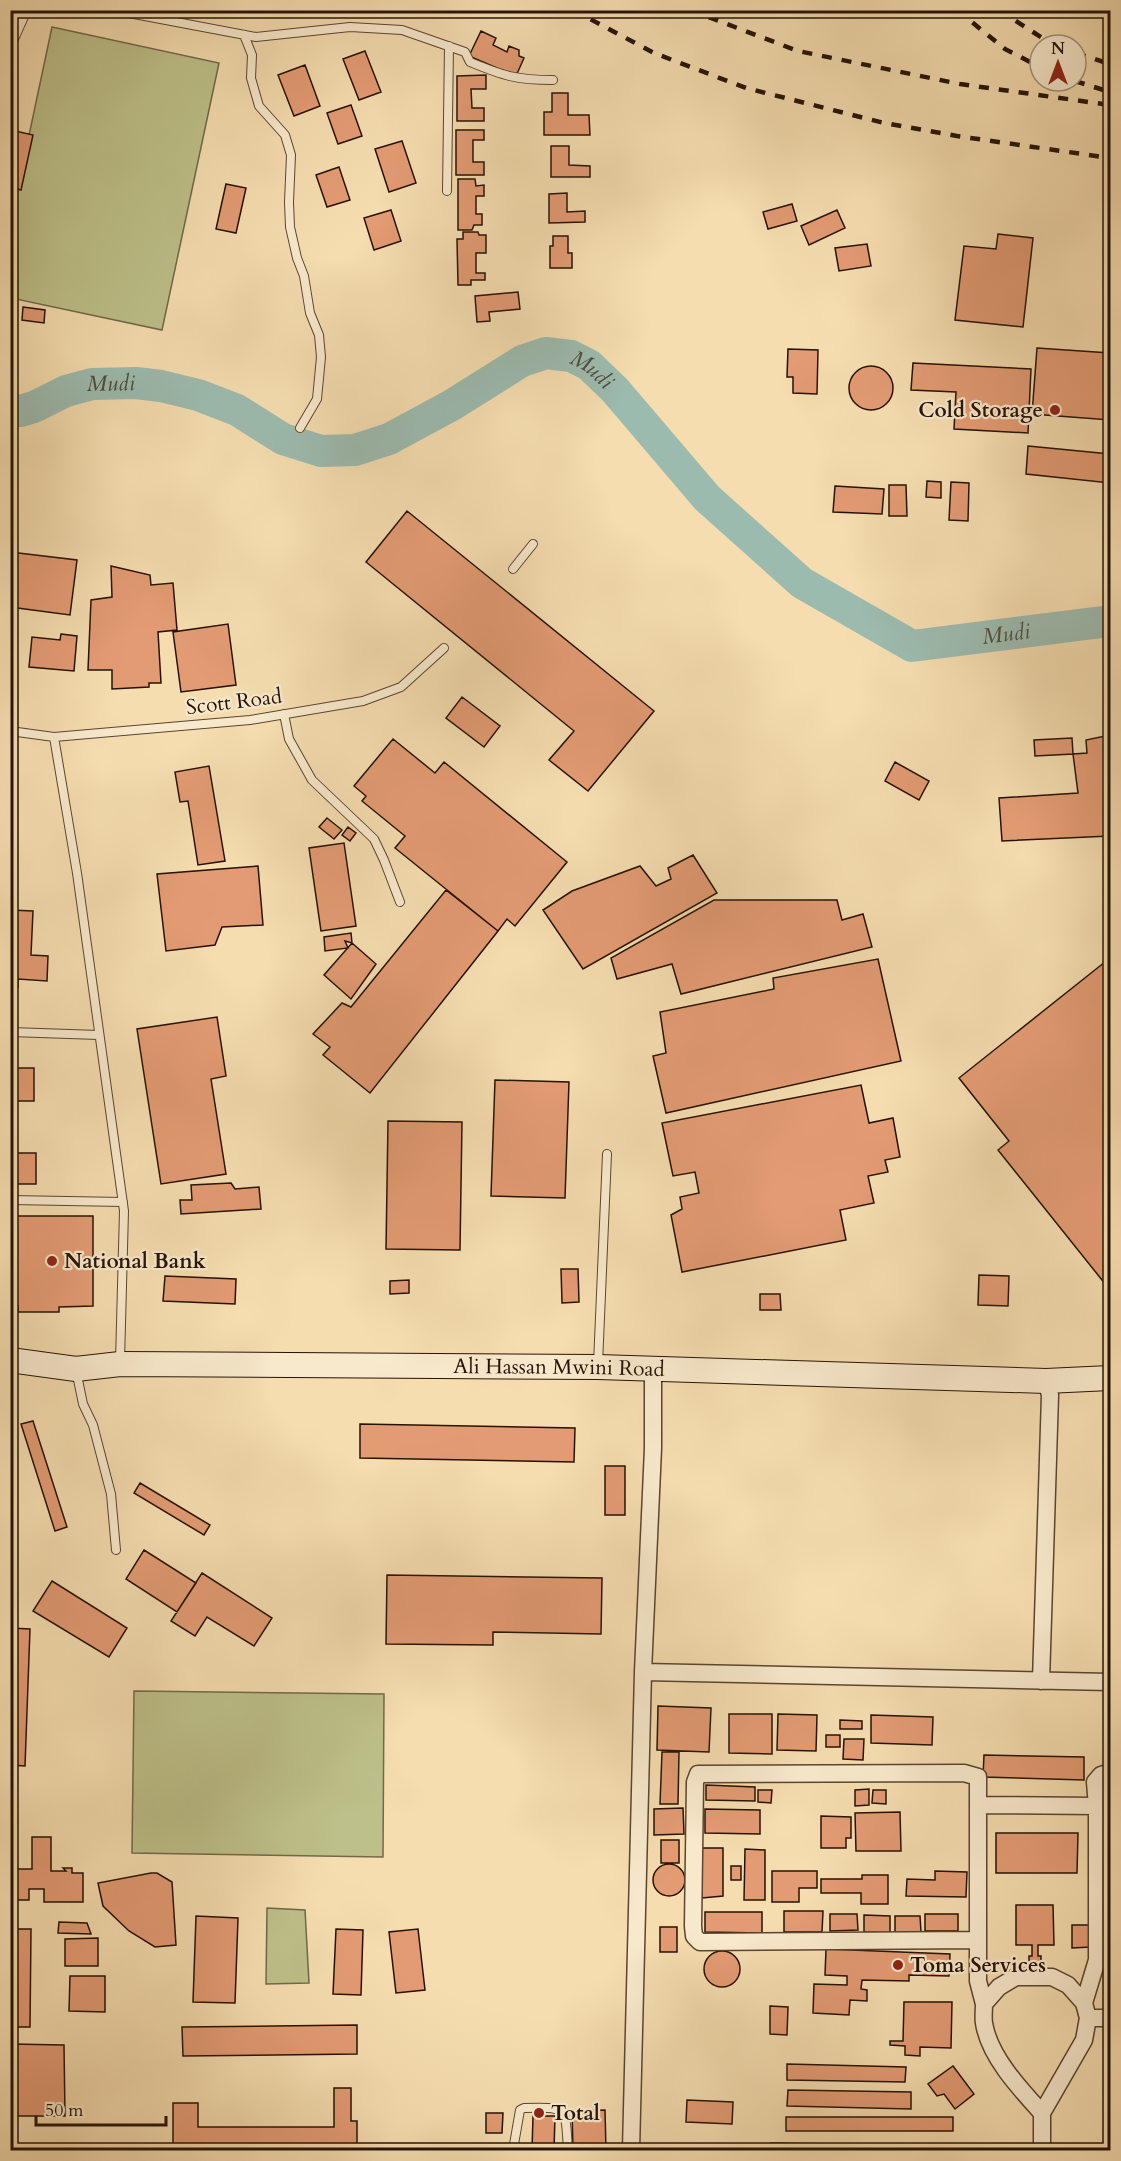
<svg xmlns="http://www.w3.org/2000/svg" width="1121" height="2161" viewBox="0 0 1121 2161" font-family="Cardo,serif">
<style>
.green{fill:#bdc08a;stroke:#726948;stroke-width:1.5}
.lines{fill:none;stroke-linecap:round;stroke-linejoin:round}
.river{stroke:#9cbbaf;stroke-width:32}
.building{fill:#e39b73;stroke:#261205;stroke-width:1.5}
.lane-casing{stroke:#5a4530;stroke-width:10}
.street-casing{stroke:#5a4530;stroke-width:19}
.secondary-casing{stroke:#261205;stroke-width:26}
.lane{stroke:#f8e9cc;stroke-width:8}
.street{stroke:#f8e9cc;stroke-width:16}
.secondary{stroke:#f8e9cc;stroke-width:24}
.rail{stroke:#261205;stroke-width:4.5;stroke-dasharray:10 10;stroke-linecap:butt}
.poi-dot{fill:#8f2418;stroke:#f8e9cc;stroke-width:2}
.labels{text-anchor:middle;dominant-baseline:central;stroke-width:4.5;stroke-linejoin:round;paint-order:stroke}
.poi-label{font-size:21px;font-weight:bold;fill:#261205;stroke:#f8e9cc;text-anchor:start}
.street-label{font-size:21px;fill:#261205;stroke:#f8e9cc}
.water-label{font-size:22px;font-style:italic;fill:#4f4d40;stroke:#f8e9cc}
</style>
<rect width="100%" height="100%" fill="#f5ddb0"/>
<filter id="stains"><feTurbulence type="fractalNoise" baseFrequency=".00333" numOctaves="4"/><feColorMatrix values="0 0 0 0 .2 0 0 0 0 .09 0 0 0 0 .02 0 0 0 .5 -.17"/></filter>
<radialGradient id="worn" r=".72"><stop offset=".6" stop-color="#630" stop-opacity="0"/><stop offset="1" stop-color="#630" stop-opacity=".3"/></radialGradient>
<path class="green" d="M52 27 219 63 162 330 11 298V220Z
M134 1691 384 1694 383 1857 132 1853Z
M267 1908 305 1910 309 1983 266 1984Z"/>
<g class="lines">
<path class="river" id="s1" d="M10 411H20L34 407 66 391 92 384 136 383 161 386 198 395 237 410 283 439 321 451 355 450 389 439 452 405 522 361 546 353 571 356 589 365 615 390 707 498 802 583 912 646 1110 621"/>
</g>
<path class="building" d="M481 31 496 38 493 45 507 52 509 46 519 50V56L524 58 516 76 469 56Z
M365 51 381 92 359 100 343 59Z
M305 65 320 106 294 116 278 75Z
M486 75V89H471L472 108H484V121H457V76Z
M552 93H568V115H589L590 135H544V112H552Z
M351 105 362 136 338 144 327 113Z
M11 130 33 135 21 190 10 187Z
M456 130H484V140H473V162H484V175H456Z
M402 141 416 183 389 192 375 149Z
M551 146H569V165L590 166V177H551Z
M339 167 350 200 327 207 316 175Z
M458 179H475L476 186 484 185V196H476V214H482V225H474L472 230H458Z
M226 184 246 188 236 233 216 229Z
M567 193V212L585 211V222L549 223V194Z
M792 204 797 221 768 229 763 212Z
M391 210 401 241 374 250 364 218Z
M837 210 845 228 809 245 801 226Z
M463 232H478L479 235H486V253H476V273H485V280H471V285H458L457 239H463Z
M998 234 1033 238 1023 327 955 320 964 246 996 249Z
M553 236H568V253H572V268H550V246H553Z
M867 244 871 266 839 271 835 248Z
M518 292 520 309 489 312 490 321 477 322 475 296Z
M23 307 45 310 44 323 22 320Z
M1037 348 1110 353V420L1032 414Z
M788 349 818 350 817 394 793 393V377H787Z
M913 363 1031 369 1028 433 954 429 956 392 911 390Z
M849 388a22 22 0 1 1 44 0a22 22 0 1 1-44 0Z
M1028 446 1110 454V483L1026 474Z
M927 481 941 482V498L926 497Z
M951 482 969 483 968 521 949 520Z
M889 485H906L907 516H889Z
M835 486 884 489 882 514 833 512Z
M407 511 654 711 588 791 549 760 574 731 366 562Z
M10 552 77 560 70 615 10 607Z
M111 566 150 575 151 585 173 583 177 630 158 632 161 683H149V687L112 689V670H88L91 600 112 597Z
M228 624 236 685 181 692 173 632Z
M61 634 77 636 74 671 29 667 32 637 60 640Z
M462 697 500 726 484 747 446 718Z
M1110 735V836L1002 841 999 798 1078 793 1073 754 1087 753 1086 740Z
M1072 738 1073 754 1035 756 1034 740Z
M393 739 435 773 444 762 567 862 515 926 507 919 498 931 395 848 405 836 362 801 366 796 354 786Z
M895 762 929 781 919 800 885 781Z
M209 766 225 861 198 865 188 801 180 802 175 772Z
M327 818 342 830 334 839 319 827Z
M348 827 356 833 350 841 342 835Z
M344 843 356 926 321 931 309 848Z
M693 855 717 893 583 969 543 910 572 891 640 866 656 886 671 879 668 868Z
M258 866 263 925 222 927 215 945 166 951 157 874Z
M446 890 498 931 370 1093 323 1055 330 1047 313 1034 342 1003 351 1007Z
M714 900H837L842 920 863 914 872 947 681 994 672 964 617 979 611 958Z
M10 910 33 911 31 955 48 956 47 981 18 979V987L10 986Z
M351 933 352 943 345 941 348 948 325 951 324 937Z
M352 943 376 964 351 999 324 975Z
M1110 958V1290L998 1150 1009 1141 959 1078Z
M878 959 901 1061 666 1113 653 1056 666 1053 660 1012 774 989 773 978Z
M217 1017 226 1076 211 1079 226 1174 161 1184 137 1029Z
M10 1068H34V1101H10Z
M495 1080 569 1082 565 1198 491 1196Z
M861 1085 869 1123 893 1118 900 1157 885 1160 888 1172 868 1176 874 1203 840 1210 846 1240 682 1272 671 1215 682 1209 680 1197 699 1193 695 1172 673 1176 662 1123Z
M388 1121 462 1122 460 1250 386 1249Z
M10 1153H36V1184H10Z
M231 1183 235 1189 259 1187 261 1209 181 1214 180 1200H192L191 1185Z
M10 1216H93V1306L59 1307V1312H18V1306H10Z
M561 1269H578L579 1302 562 1303Z
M979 1275 1009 1276 1008 1306 978 1305Z
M165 1276 236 1279 235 1304 163 1301Z
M409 1280V1293L390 1294V1281Z
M760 1294H780L781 1310H760Z
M33 1421 67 1527 55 1531 21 1424Z
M360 1424 575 1428 574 1462 360 1458Z
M10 1447 17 1467 10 1469Z
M605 1466H625V1515H605Z
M140 1483 210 1525 204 1535 134 1493Z
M144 1550 196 1583 177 1612 126 1579Z
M202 1573 272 1618 254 1646 207 1617 195 1636 171 1621Z
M387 1575 602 1578 601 1634 493 1632V1645L386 1644Z
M52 1581 127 1628 109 1657 33 1611Z
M10 1628 30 1629 25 1766 10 1765Z
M658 1706 711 1708 709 1752 657 1750Z
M729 1714H772V1754L729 1753Z
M778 1714 817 1715 816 1751 777 1750Z
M871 1715 933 1717 932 1745 871 1743Z
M840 1720 862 1721V1729H840Z
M826 1735H840V1747H826Z
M844 1739H864L863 1760 843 1759Z
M662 1752H679L678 1804H660Z
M984 1755 1084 1757V1780L983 1777Z
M706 1785 755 1787V1801L706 1800Z
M869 1789V1805L855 1806V1790Z
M758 1790H772L771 1803 758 1802Z
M873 1790H886V1804L872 1803Z
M683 1808 684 1834 654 1835V1809Z
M705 1809 760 1810V1834L705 1833Z
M900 1812 901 1851H856L855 1813Z
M821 1816 851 1817V1838H846V1848H821Z
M996 1833H1078L1077 1873H996Z
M32 1837H51V1871H66L63 1868H72V1873H83V1902H44V1889H29V1900H10V1869H32Z
M661 1840H679V1863H661Z
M702 1848H723V1896L702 1898Z
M745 1849 765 1850V1900H744Z
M653 1880a16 16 0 1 1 32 0a16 16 0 1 1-32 0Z
M731 1866H741V1880H731Z
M772 1871H817V1888H799V1902H772Z
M935 1871 967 1872 966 1897 906 1896 907 1879 935 1880Z
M151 1873H157L172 1882 176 1945 155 1947 129 1931 103 1906 98 1883Z
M862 1875H888V1904H861V1893H821V1879H862Z
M1016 1905H1053L1054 1945H1038V1956H1041V1968L1029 1969V1956H1032V1945H1016Z
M784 1911H823L822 1932H784Z
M705 1912H762V1933L705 1932Z
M830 1914H857L858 1930 830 1931Z
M925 1914H958V1931H925Z
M864 1915 890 1916V1933L864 1932Z
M196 1916 238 1918 235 2003 193 2002Z
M895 1916H920L921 1932 895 1933Z
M59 1922 87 1923 91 1934 58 1933Z
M1072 1925H1091V1947L1072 1948Z
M660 1927H677V1952H660Z
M10 1929H31L30 2027H10Z
M336 1929 363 1930 361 1995 333 1994Z
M418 1929 425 1990 396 1993 389 1932Z
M98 1938V1966H65V1939Z
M826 1949 950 1954 949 1976 909 1975V1981L862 1980 861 1989 867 1990V2001L850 2000 849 2015 813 2013 814 1984 847 1985V1976L825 1975Z
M704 1969a18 18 0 1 1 36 0a18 18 0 1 1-36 0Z
M70 1976H105V2012L69 2011Z
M904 2002H952L951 2048 920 2047V2056L905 2055V2046L890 2045V2041H903Z
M770 2006 788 2007 787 2035 770 2034Z
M357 2025V2054L183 2056 182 2027Z
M10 2044 64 2045 65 2116H10Z
M787 2064 906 2067 905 2082 787 2080Z
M953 2066 974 2094 955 2109 944 2094 937 2096 928 2084Z
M334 2088H351V2121H357V2150H173V2103H198V2127H334Z
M788 2090 911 2092V2109L787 2106Z
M687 2100 733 2102 732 2124 686 2122Z
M605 2110 606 2150H573L572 2111Z
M486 2113H503L502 2133H486Z
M533 2116H555L554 2150H532Z
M786 2117H953V2131H786Z
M771 2143 967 2146V2150H771Z"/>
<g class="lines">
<defs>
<path id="lane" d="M113 10 256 37 350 27 402 30 465 52 470 62C504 76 516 80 553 80
M244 35 252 55 251 78 259 106 285 135 291 155 289 202 290 227 297 258 304 276 310 313 319 335 321 357 317 399 300 428
M10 48 27 10
M447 191 449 46
M513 569 533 544
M284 714 289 739 312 780 374 839 384 860 400 902
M10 731 54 737 250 720 363 701 401 687 444 648
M54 737 77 873 124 1211 120 1361
M10 1032 99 1035
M10 1200 123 1202
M598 1364 607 1154
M76 1370 83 1404 93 1425 111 1494 116 1550
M513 2150 520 2110 524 2108C569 2107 565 2107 568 2150"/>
<path id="street" d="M643 1672 1110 1682
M1041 1681 1050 1395 1046 1381
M978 1805 1097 1806
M978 1940 700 1942 694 1936 693 1926 695 1782 698 1774 964 1773 978 1777V1981L984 2004
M1084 2003 1097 1960V1806L1095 1782 1101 1775 1110 1772
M1088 2018H1110
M1042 2113C1020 2089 989 2056 984 2023 983 2017 984 2010 984 2004L999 1987 1016 1977H1052L1068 1985 1084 2003 1088 2018 1084 2040 1042 2113V2150
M631 2150 643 1672 653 1448V1369"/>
<g id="secondary">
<path id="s2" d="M10 1360 76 1369 120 1364 598 1367 1046 1381 1110 1378"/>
</g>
</defs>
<use href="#lane" class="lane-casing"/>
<use href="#street" class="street-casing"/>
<use href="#secondary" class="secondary-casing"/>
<use href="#lane" class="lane"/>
<use href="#street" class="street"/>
<use href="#secondary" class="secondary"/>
<path class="rail" d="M573 10 654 53 746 88 884 123 957 136 1110 158
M690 10 798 51 960 84 1110 105
M957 10 1005 49 1040 67
M999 10 1053 45
M1076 53 1110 64
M1075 81 1110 92"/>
</g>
<g class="poi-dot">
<circle cx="1055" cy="410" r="6"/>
<circle cx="52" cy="1261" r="6"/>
<circle cx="898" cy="1965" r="6"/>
<circle cx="539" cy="2113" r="6"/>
</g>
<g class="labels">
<g class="poi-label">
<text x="1043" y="410" text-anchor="end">Cold Storage</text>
<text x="64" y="1261">National Bank</text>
<text x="910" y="1965">Toma Services</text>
<text x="551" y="2113">Total</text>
</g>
<g class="street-label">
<text transform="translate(234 702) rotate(-7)">Scott Road</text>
<text stroke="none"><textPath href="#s2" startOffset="550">Ali Hassan Mwini Road</textPath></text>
</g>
<g class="water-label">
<text stroke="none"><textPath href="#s1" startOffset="630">Mudi</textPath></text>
<text stroke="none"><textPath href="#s1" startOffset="106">Mudi</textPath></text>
<text stroke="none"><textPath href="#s1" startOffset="1152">Mudi</textPath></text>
</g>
</g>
<rect width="1121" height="2161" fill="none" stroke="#f5ddb0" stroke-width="36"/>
<rect x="12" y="12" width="1097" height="2137" fill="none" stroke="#261205" stroke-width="3"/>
<rect x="18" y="18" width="1085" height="2125" fill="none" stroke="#261205" stroke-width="1.5"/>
<g transform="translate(1058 63)"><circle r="28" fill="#f8e9cc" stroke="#a4937c" stroke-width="1.5"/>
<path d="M0-4.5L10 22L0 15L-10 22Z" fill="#8f2418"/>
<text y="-9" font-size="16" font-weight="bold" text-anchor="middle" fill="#261205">N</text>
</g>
<path d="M36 2116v9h130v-9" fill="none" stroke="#261205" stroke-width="3"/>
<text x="45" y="2116" font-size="18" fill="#261205" stroke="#f8e9cc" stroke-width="4.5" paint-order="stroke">50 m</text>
<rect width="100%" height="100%" filter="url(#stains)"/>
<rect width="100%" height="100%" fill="url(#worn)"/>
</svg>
